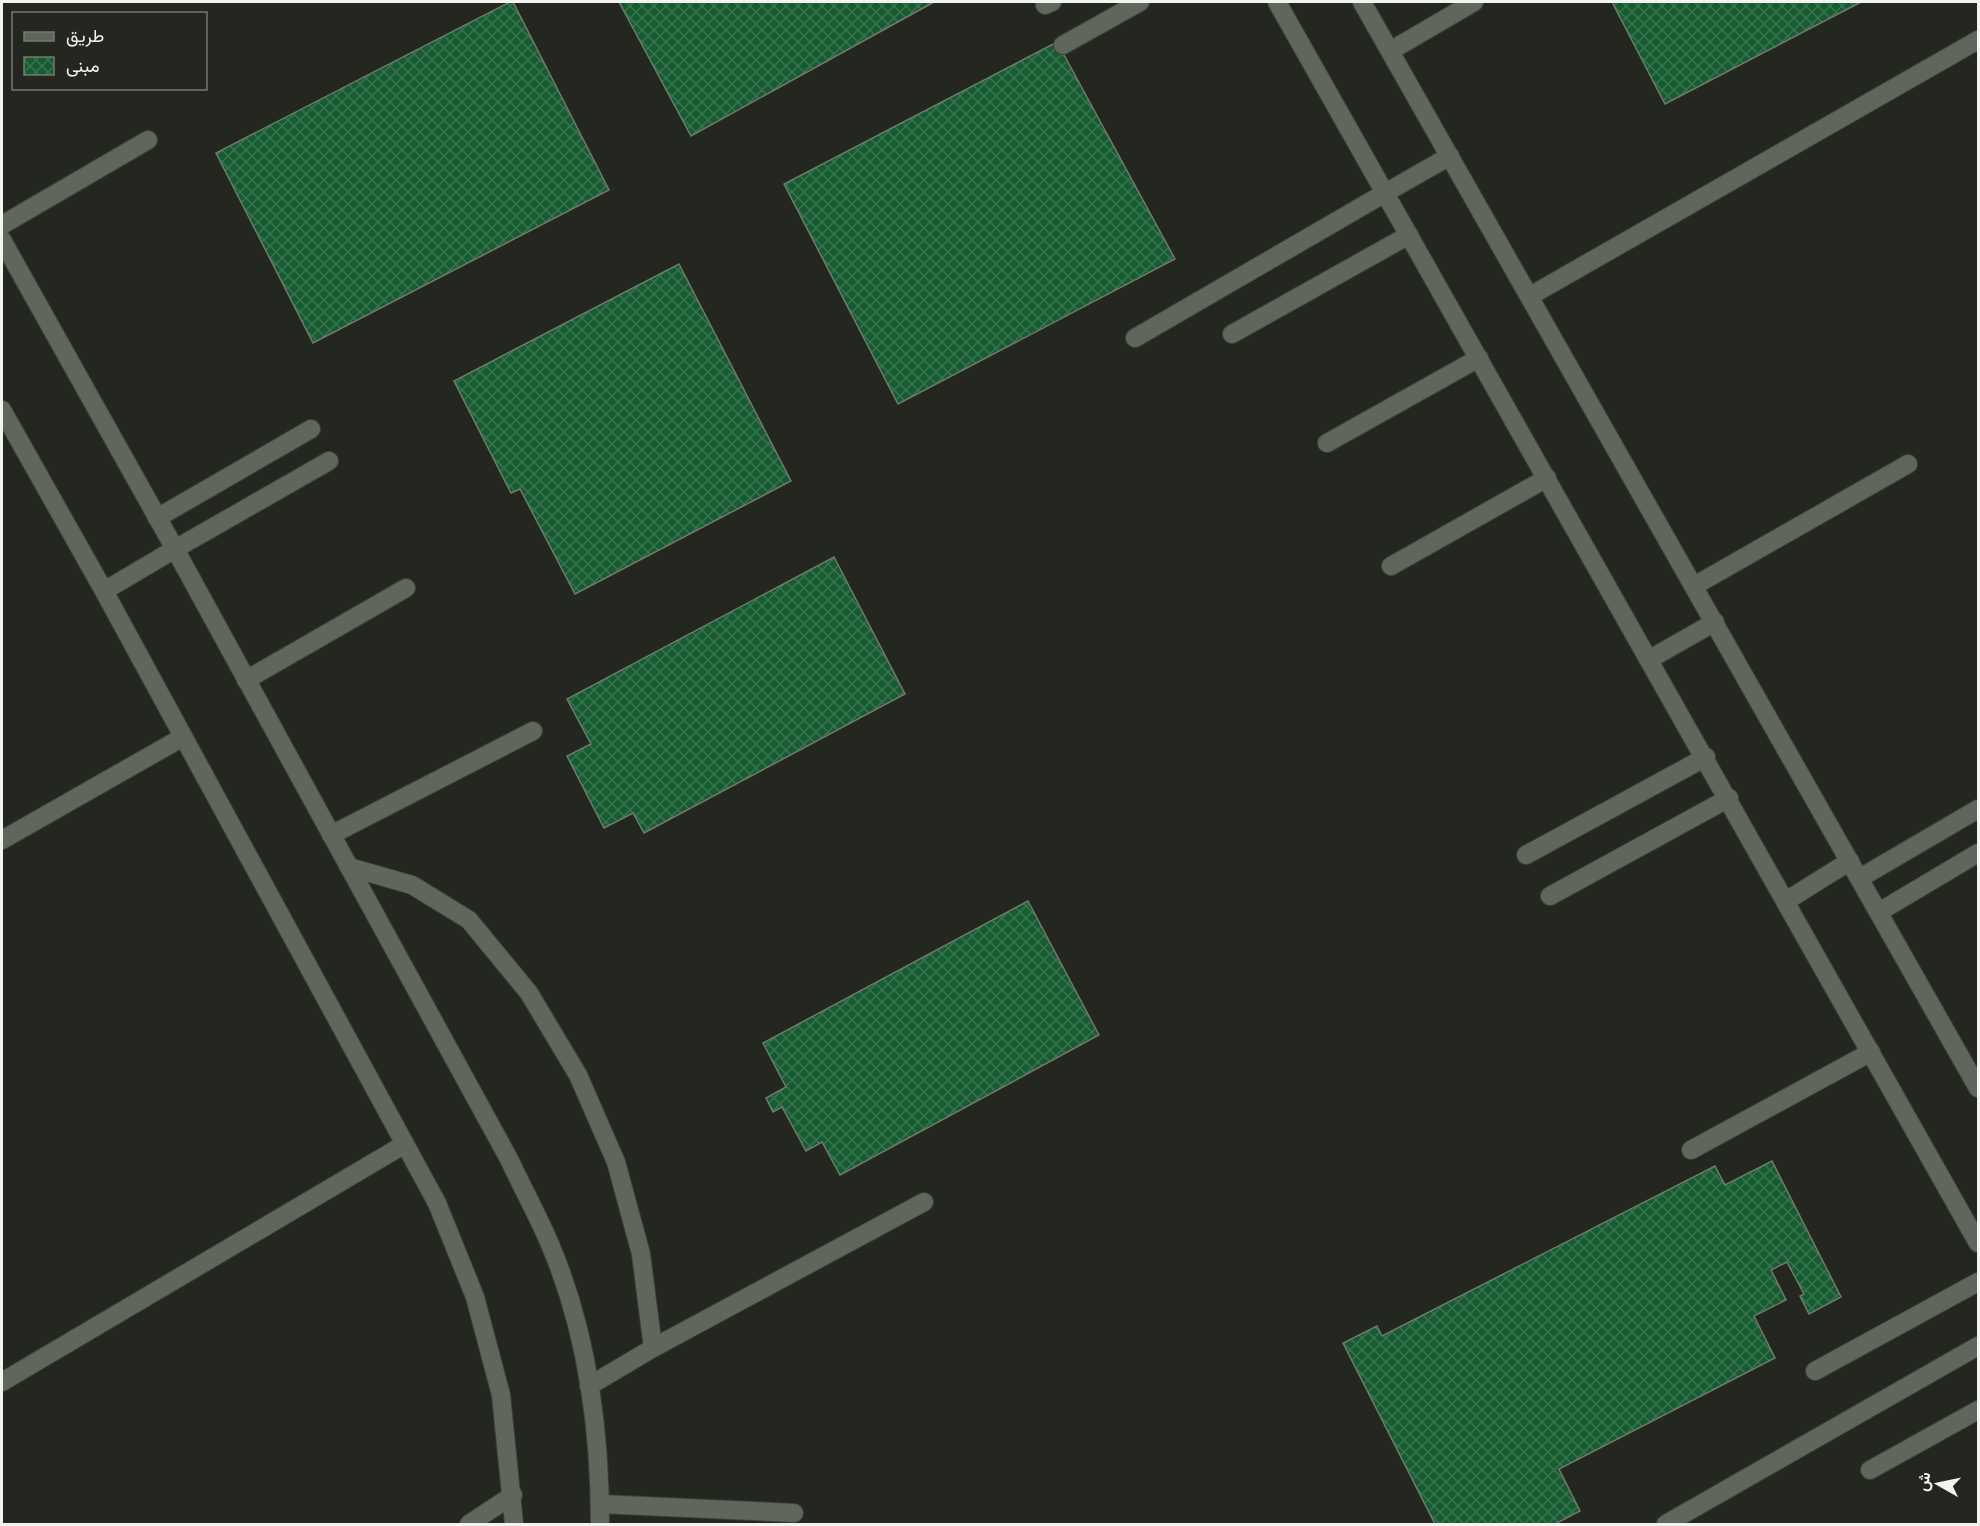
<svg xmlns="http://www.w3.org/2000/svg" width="1980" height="1526" viewBox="0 0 1980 1526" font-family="Karla,Vazirmatn,sans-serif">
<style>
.building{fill:url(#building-cross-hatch);stroke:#707972;stroke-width:1.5}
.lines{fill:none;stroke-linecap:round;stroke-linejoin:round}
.lane-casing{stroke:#3f423c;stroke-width:20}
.secondary-casing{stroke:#3f423c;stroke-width:20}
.lane{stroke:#60665c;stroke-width:18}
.secondary{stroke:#60665c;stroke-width:18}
</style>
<defs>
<pattern id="building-cross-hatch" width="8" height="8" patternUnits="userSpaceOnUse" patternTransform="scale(1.5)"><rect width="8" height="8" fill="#175c30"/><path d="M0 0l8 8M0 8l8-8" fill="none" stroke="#39744e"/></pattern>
</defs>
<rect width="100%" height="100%" fill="#23271f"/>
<path class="building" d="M510 2H513L609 190 313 343 216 153Z
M619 2H934L691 136Z
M1612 2H1861L1665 104Z
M1057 42 1175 259 898 404 784 184Z
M679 264 791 481 575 594 520 489 511 493 454 381Z
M834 557 905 694 644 833 633 813 604 828 567 756 591 744 567 699Z
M1028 901 1099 1035 840 1175 822 1142 806 1151 782 1107 773 1112 766 1098 786 1087 763 1043Z
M1772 1161 1841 1297 1809 1314 1800 1296 1804 1294 1787 1262 1771 1270 1786 1300 1754 1316 1775 1358 1559 1469 1580 1511 1555 1524H1435L1343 1343 1377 1326 1382 1336 1715 1166 1725 1185Z"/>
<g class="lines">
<defs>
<path id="lane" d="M1045 5 1052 2
M1063 45 1140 2
M1390 51 1474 2
M2 225 148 140
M1530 296 1978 40
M1232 334 1409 235
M1135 338 1385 193
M1327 443 1479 358
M157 518 311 429
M175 549 329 461
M1391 566 1547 478
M1694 586 1908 464
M246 680 406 588
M331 835 533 731
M2 840 183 737
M1526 855 1706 757
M349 867 412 885 469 920 529 993 578 1075 616 1162 641 1254 653 1348
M1860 878 1978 809
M1550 896 1729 798
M1879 912 1978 853
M1691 1150 1871 1052
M1815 1371 1978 1282
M2 1382 405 1144
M589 1386 653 1348 924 1202
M1870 1470 1978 1410
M600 1504 794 1513
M469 1524 513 1495
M1666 1524 1978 1346"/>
<path id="secondary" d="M1277 2 1978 1243
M1362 2 1978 1088
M1385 193 1450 156
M2 240 175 549 509 1159C522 1187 537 1214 549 1242 587 1330 600 1429 600 1524
M2 410 104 591 437 1203 475 1297 501 1395 514 1524
M104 591 175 549
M1650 659 1715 622
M1786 901 1850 861"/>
</defs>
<use href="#lane" class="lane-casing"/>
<use href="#secondary" class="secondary-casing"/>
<use href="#lane" class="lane"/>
<use href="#secondary" class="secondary"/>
</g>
<rect width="1980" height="1526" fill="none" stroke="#f2f5ef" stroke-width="6"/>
<rect x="12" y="12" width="195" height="78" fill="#23271f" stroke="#767972" stroke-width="1.5"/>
<rect x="24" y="32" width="30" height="9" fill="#60665c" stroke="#767972" stroke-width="1.5"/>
<text x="66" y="42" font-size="18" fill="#f2f5ef">طريق</text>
<rect x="24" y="57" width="30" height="18" fill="url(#building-cross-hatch)" stroke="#767972" stroke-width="1.5"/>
<text x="66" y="72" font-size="18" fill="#f2f5ef">مبنى</text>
<g transform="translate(1938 1484) rotate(279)" stroke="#23271f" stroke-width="4.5" paint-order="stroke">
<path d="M0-4.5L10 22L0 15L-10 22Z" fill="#f2f5ef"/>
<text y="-9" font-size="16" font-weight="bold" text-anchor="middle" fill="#f2f5ef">ش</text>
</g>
</svg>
